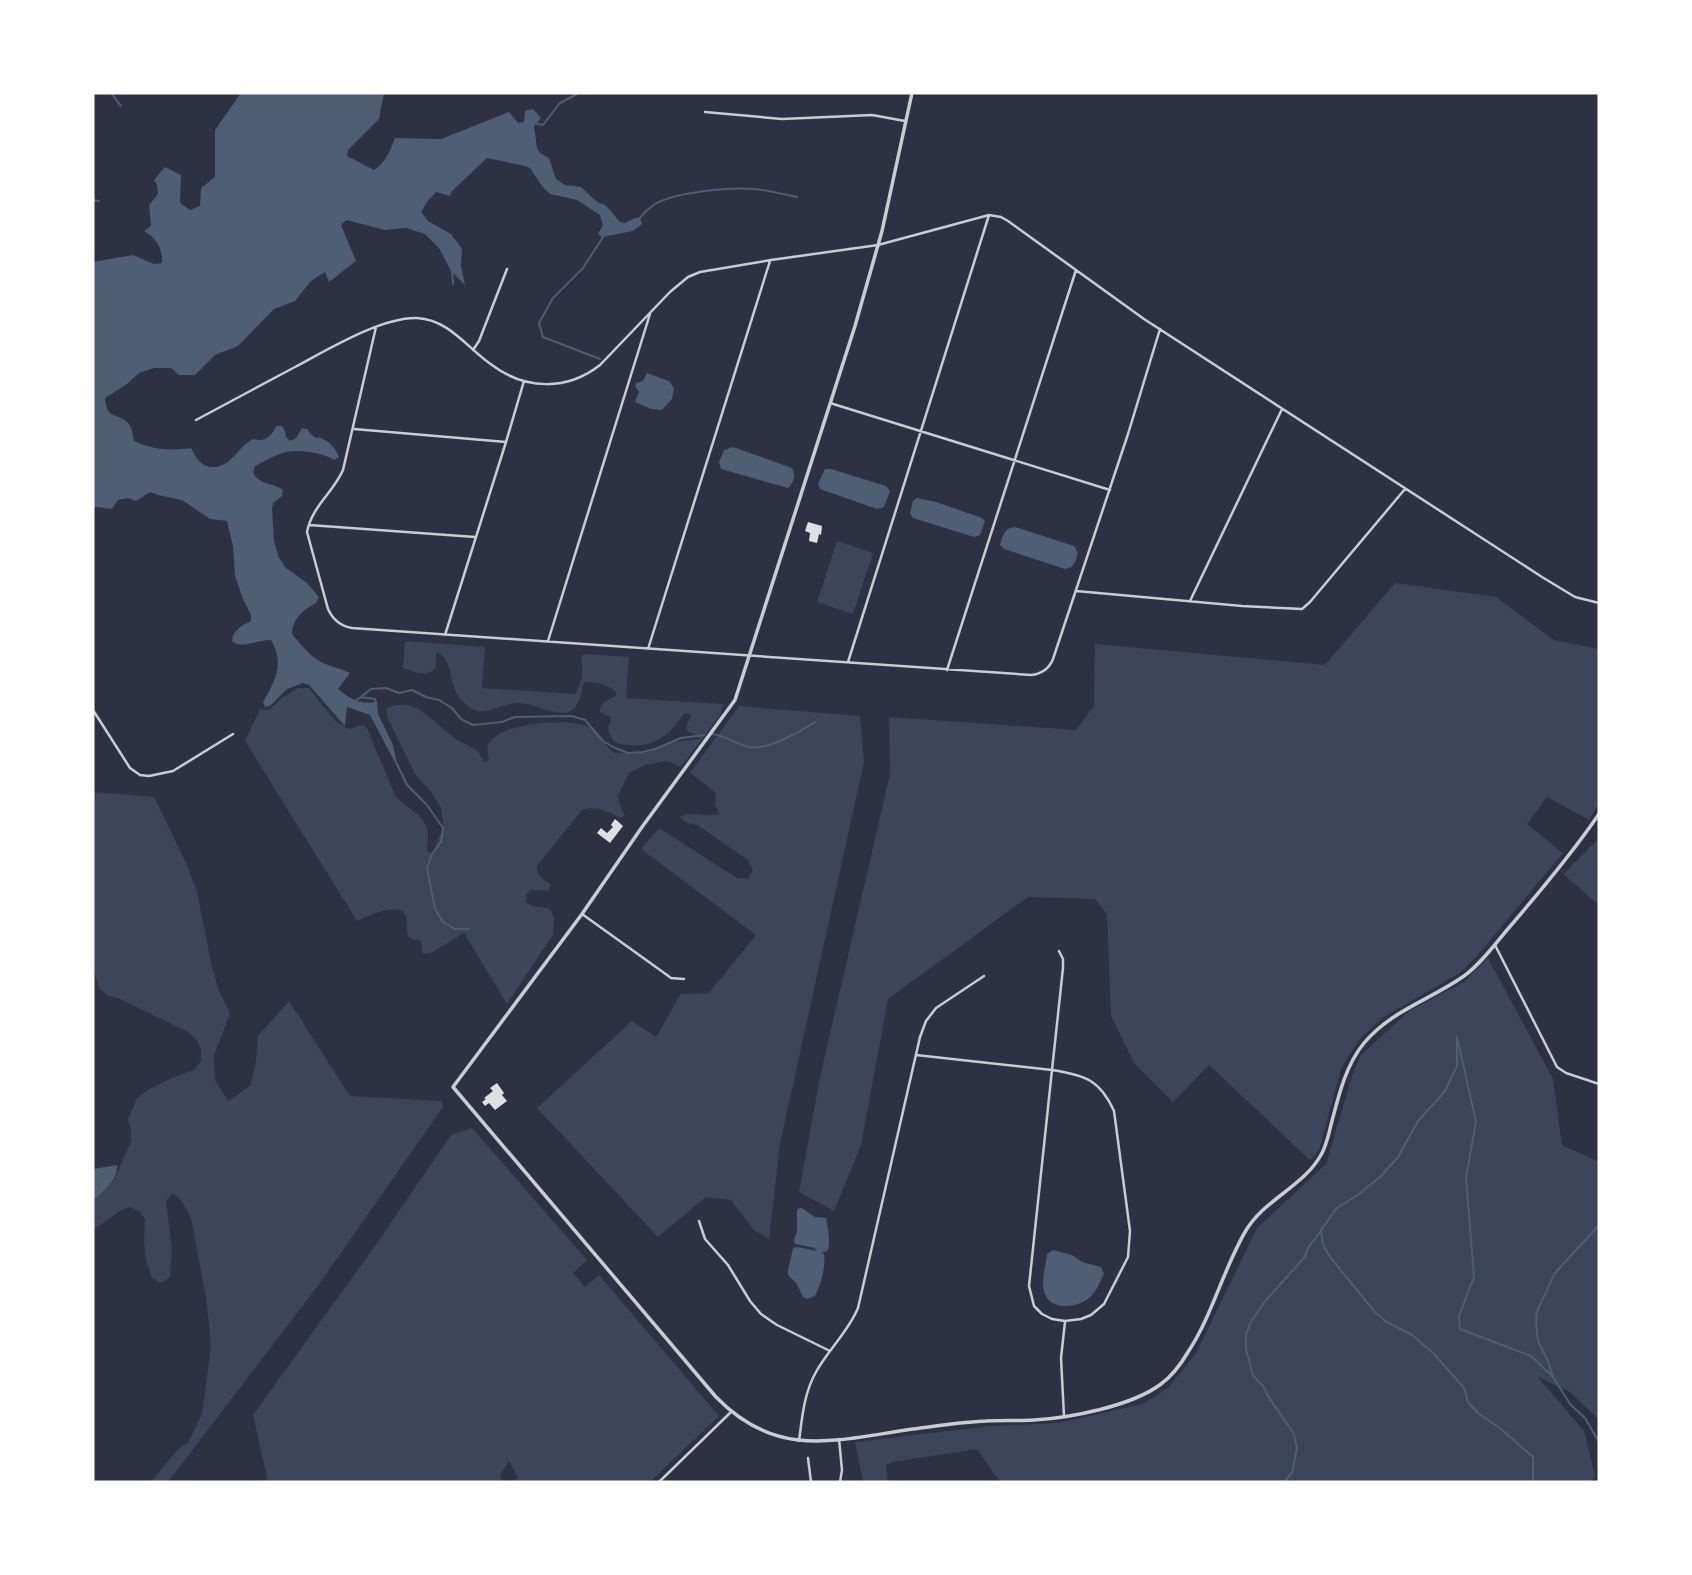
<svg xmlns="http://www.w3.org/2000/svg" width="1692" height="1575" viewBox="0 0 1692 1575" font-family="'Golos Text',sans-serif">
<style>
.green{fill:#3c4559}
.water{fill:#4f5d75}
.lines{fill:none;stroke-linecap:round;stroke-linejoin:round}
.stream{stroke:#4f5d75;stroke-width:2}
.building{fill:#e0e0e3}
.minor{stroke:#caccd0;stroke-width:2.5}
.tertiary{stroke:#caccd0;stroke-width:3.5}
</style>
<rect width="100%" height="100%" fill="#2d3142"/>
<path class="green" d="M837 541 873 553 853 614 817 602Z
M1395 583 1496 597 1554 640 1599 649V803L1589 820 1547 797 1527 824 1563 853 1477 956 1460 973 1382 1018 1358 1041 1341 1069 1319 1150 1310 1160 1209 1065 1173 1102 1134 1063 1111 1016 1107 914 1095 899 1028 897 888 999 861 1145 834 1211 799 1192 820 1077 890 774 889 717 1076 730 1094 706 1095 644 1325 665Z
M405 641 485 647 482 688 575 694C584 681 583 671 581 656L585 654 629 657 626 698 723 704 721 714 681 767 667 761 645 765 629 773 618 796 620 805 625 816 621 818C608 812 596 805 582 810L537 866C535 875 545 880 551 885L548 891 531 890 527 893 526 902 530 905 538 907 547 908 551 910 554 919 553 935 507 1004 464 933 431 953 423 954 421 941 409 938C406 931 407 917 406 915 397 901 367 917 357 921L245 741 260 709 269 710 282 698 298 688H309L336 722 350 729 360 725 366 726 395 795C402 806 424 814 427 828 429 835 427 844 427 851L432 853 442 831 443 820 441 808 431 792 415 774 388 719 386 708 395 705H407L419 709 456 739 478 751 484 762 489 760C488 755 486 748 489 743 501 722 574 716 593 729 602 735 605 748 615 753L648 752 674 742 700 739 696 735 687 731V725L691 715 686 713C680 717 679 721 675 726 662 741 645 748 625 745 619 744 614 743 611 737 607 731 608 727 611 721L610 717 600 712C600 700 609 701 617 695 612 684 594 682 584 682 581 692 581 705 571 711 559 718 534 703 519 703 496 703 484 722 463 702 447 687 455 659 436 652V668C427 678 414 672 403 668Z
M739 706 860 716 864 762 780 1144 769 1239 754 1230 731 1200 706 1197 658 1237 537 1108 632 1021 656 1037 681 994 709 993 756 935 641 849 659 828 737 878 748 879 753 870 748 860 697 825 687 823 679 817C694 810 704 818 720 814L715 805 716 793 690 773Z
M93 792 154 797 188 867 197 892 212 967 219 991 230 1013 214 1056 215 1080 228 1101 250 1086 256 1061 258 1036 289 1001 350 1096 441 1101 443 1107 320 1283 168 1482H151L179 1448 188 1443 202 1414 211 1346 206 1297 191 1218 181 1200 173 1193 166 1201 172 1248 170 1277 161 1283 152 1278 146 1260 144 1241 145 1220 140 1212 130 1207 120 1211 93 1230V1201L114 1180 131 1141V1130L128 1119 137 1098 146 1091 174 1077 194 1070 201 1061V1050L197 1040 188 1032 118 998 108 996 99 988 93 967Z
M1599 838V905L1563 874Z
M1488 958 1553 1079 1562 1145 1599 1162V1420L1570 1392 1538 1377 1584 1431 1595 1475 1592 1482H1001C991 1472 986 1460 977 1449L893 1462 886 1465 888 1482H863L855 1442 991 1426 1058 1423 1142 1404 1168 1388 1196 1353 1257 1228 1326 1164 1352 1076 1360 1056 1409 1011 1464 982Z
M472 1128 587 1260 573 1273 585 1287 599 1275 719 1416 650 1482H512L518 1478 509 1461 500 1475 502 1482H268L253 1415 375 1246 451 1135Z"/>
<path class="water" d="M241 93H384L379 119 348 150 347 156 374 170C386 162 390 151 395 138L441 139 509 112 518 123 524 122 525 111 533 109 541 118 534 126 537 148 540 153 549 158 556 179 565 185 581 187 597 202 605 205 609 209 620 222 625 223 635 218H640L642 224 633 231 602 237 598 234 603 225 600 215 577 200 550 194 542 186 530 168 525 166 487 158 452 191 450 196 436 192 427 202 421 212 428 221 451 234 462 249 461 266 465 285 451 271 439 248 425 234 406 228 385 230 346 220 341 225 356 261 329 282 325 272 311 281 295 301 274 309 238 346 215 355 195 375H179L171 368H154L139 373 127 384 105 398C107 422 117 411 128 423 132 427 133 435 134 441 154 450 170 451 191 448 196 457 200 466 211 467 231 469 238 446 253 439 264 443 272 436 276 426H282L285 431 286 437 290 441 296 438 302 428C314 431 303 427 312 435 319 441 315 435 323 439 330 442 337 450 339 457L334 460C321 452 295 448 280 454 271 457 263 462 255 466L253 472C258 485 273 482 283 490L282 496 273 503 272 509 274 541 279 558 286 568 307 583 319 597 316 603C304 609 292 619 292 634 302 646 313 660 328 665 335 668 343 669 350 673L338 689C350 699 361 705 377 702L378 714 393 745 398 768 370 715 347 707 345 726 309 685 303 683 287 689 270 706 265 707 263 702C275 681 285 664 271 640 258 639 243 650 232 641 233 629 242 626 251 621V615L243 599 235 576 233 546 227 521 210 519 182 500 158 495 150 492 136 501 128 498 118 500 112 509 96 507 93 509V262L133 255 154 264 162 263C163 248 156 238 144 231L151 226 149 205 158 194 157 185 154 180 165 167 181 175 180 203 190 210 200 206 201 188 215 177V130Z
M647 373 669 381 674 388 672 399 662 410 651 409 635 402 639 392 635 386 636 383 643 381Z
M733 447 792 468C796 476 794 482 788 488L721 469 719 462 724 450Z
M825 469H831L886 486 890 491 884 507 877 509 820 489 818 484Z
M917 498 936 502 982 518 985 521 980 535 974 537 913 518 910 513 913 501Z
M1015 527 1074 546C1081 554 1076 560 1072 567L1065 569 1004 549 1000 545C1003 535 1004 528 1015 527Z
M117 1165C118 1181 104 1190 93 1201V1169Z
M799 1208H802L815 1217 826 1218C827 1224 832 1247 827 1251 825 1252 823 1252 821 1252L824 1254C826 1266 821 1285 815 1296L807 1299 803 1297 797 1284 788 1275V1270L793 1248 798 1247 816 1251 815 1248 795 1244 794 1240 797 1232V1210Z
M1053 1250 1072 1255 1082 1262 1101 1267 1104 1273C1101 1280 1098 1288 1093 1294 1083 1307 1052 1313 1045 1294 1040 1283 1046 1266 1047 1254Z"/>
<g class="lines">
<path class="stream" d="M111 93 121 106
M534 123 543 125 560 103 579 93
M93 200 99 201
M639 219C644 213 649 208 655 204 676 192 729 187 754 189 768 190 783 194 797 197
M452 272 453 284
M600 359 543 337 539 323 553 298 583 268 603 237
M362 696 371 689 386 688 399 693 412 690 426 697 439 700 452 708 461 719 473 725 502 722 515 717 572 716 585 720 603 741 615 748 628 753 642 752 655 749 681 738 704 735
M355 701 361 697 375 699 376 703
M712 734C726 736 736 744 749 747 766 751 800 732 815 722
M397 764 407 785 427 805 443 828 441 842 432 854 427 868 435 909 443 922 455 929H469
M1457 1037V1066L1445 1091 1418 1121 1398 1157 1380 1177 1359 1194 1337 1208 1321 1230 1323 1245 1330 1257 1375 1312 1385 1321 1412 1335 1434 1354 1464 1388 1468 1402 1478 1413 1501 1429 1533 1457V1482
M1458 1041 1476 1122 1466 1177 1474 1277 1459 1316 1460 1329 1531 1356 1553 1377
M1599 1225 1555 1273 1537 1311 1536 1321 1538 1341 1547 1359 1553 1377 1570 1404 1585 1418 1599 1442
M1284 1482 1292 1473 1297 1448 1294 1434 1270 1399 1263 1386 1253 1376 1246 1349V1336L1250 1323 1266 1300 1304 1258 1309 1246 1321 1231"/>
</g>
<path class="building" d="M808 522 822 526 821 535 819 534 817 543 809 541 810 533 805 531Z
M615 819 623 826 610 843 597 833 601 828 607 833 613 827 611 825Z
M497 1083 504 1093 502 1095 507 1101 495 1110 489 1103 485 1106 482 1102 486 1099 484 1098 493 1091 490 1088Z"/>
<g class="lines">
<path class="minor" d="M705 112 782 119 872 115 905 121
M376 327 343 470C333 493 312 506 307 532L328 609C333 620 340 626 352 628L1031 675C1041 674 1049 669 1053 659L1128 434 1160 329
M473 350 479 341 507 269
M830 403 1110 490
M196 420C229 402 262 385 295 367 327 350 381 317 417 318 450 320 467 348 492 365 525 390 567 391 600 365L670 292 688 277 700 272 771 260 878 245 989 215 1001 217 1008 221 1144 319 1542 577 1575 597 1599 603
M354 429 506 442
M309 525 475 537
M1076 591 1242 606 1302 609 1310 602 1405 489
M1190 601 1282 409
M445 635 506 442 524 381
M548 641 650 314
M648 649 770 261
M848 662 989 215
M947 670 1076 270
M93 710 130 768 140 775 149 776 173 771 233 734
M582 914 667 975 671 978 684 979
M1495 945 1557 1067 1566 1073 1599 1084
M916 1055 1052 1070 1063 968V959L1059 951
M1052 1070C1085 1075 1100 1080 1114 1111L1130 1231 1128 1257 1104 1304 1091 1315 1081 1319 1065 1321 1052 1319 1042 1314 1034 1306 1029 1286Z
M699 1221 705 1239 728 1265 750 1301 761 1314 777 1325 830 1351
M1064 1416 1061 1358 1065 1322
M839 1439 842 1470 840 1482
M799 1441C802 1418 804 1393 816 1372 828 1350 848 1332 858 1308L920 1037 926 1021 936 1008 984 976
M808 1458 811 1482
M659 1482 731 1412"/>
<path class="tertiary" d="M912 93 882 231 855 326 735 700 642 827 582 914 453 1087 716 1397C777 1460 836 1440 913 1429 937 1426 961 1422 986 1421 1002 1420 1018 1421 1034 1420 1070 1418 1132 1406 1161 1384 1172 1376 1181 1364 1188 1352 1212 1316 1223 1270 1245 1232 1263 1200 1303 1187 1321 1155 1327 1145 1329 1132 1332 1121 1339 1094 1346 1065 1364 1043 1392 1010 1430 1000 1464 976 1483 962 1497 941 1513 923 1543 888 1573 852 1599 814"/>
</g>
<rect width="1692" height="1575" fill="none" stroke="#ffffff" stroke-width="189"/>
</svg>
